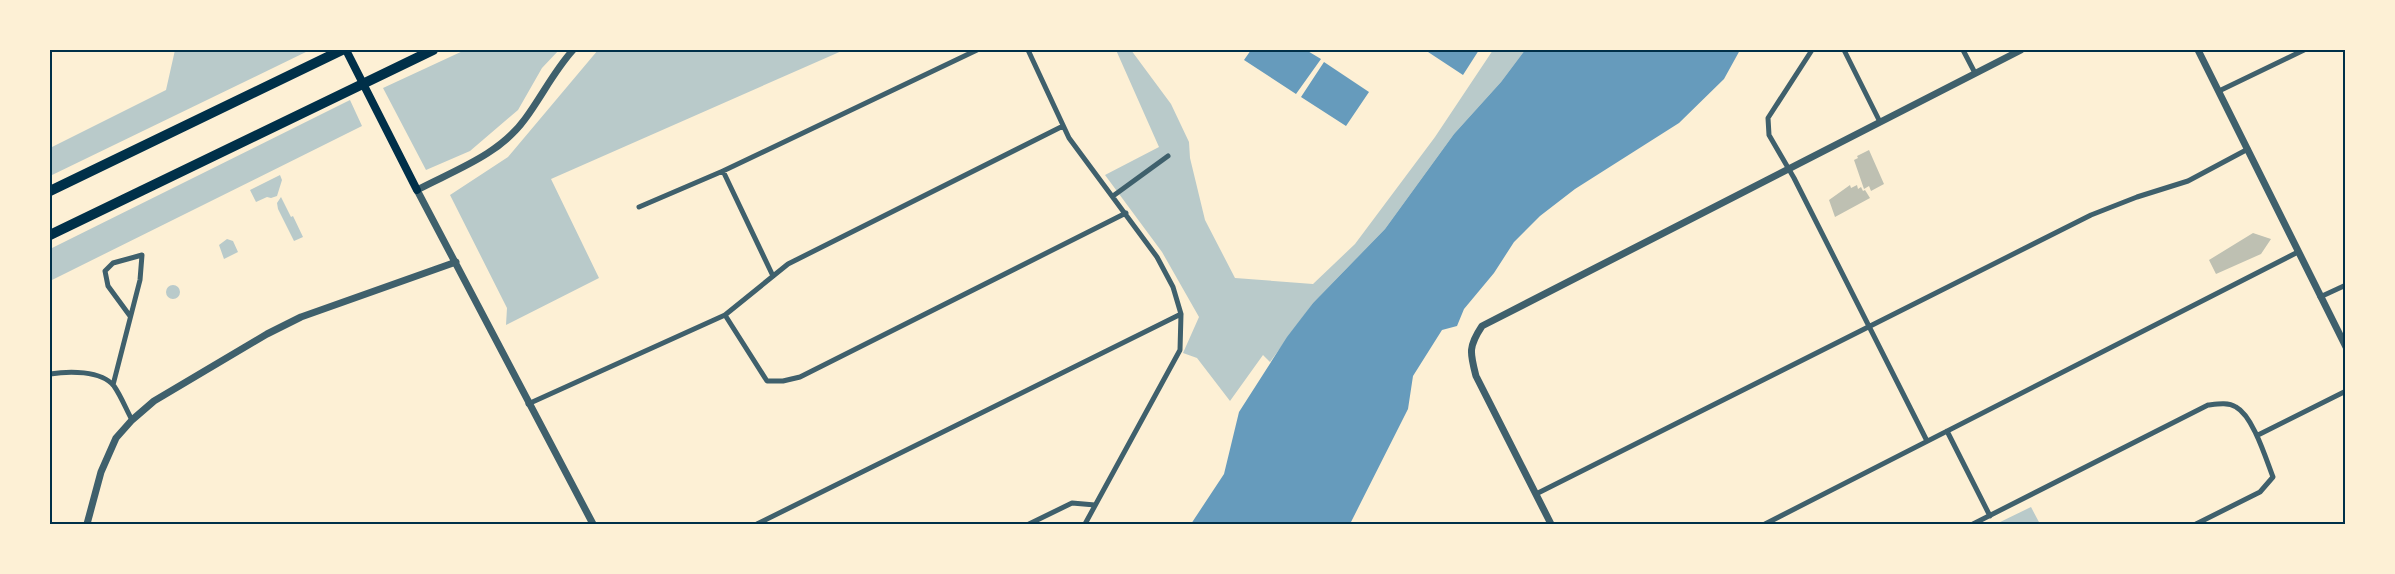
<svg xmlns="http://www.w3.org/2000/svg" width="2395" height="574" viewBox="0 0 2395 574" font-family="'Work Sans',sans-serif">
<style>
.green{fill:#b9caca}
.water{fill:#669bbc}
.building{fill:#bec0b2}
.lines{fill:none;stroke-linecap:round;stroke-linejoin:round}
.minor{stroke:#3f606c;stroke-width:5}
.tertiary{stroke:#3f606c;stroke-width:7}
.secondary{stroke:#003049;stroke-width:8}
.motorway{stroke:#003049;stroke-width:10}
.neatline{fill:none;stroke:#003049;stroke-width:2}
</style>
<rect width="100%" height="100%" fill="#fdf0d5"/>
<path class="green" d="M175 50H310L50 176V148L166 90Z
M465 50H559L542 68 518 110 470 151 426 170 383 88Z
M598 50H844L551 179 599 278 506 325 507 308 450 195 508 157Z
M1116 50H1131L1171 104 1189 142 1190 158 1205 220 1235 278 1313 284 1355 244 1435 137 1493 50H1525L1501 82 1454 134 1385 229 1313 303 1270 362 1263 355 1230 401 1197 358 1183 353 1199 317 1162 252 1105 175 1159 147Z
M350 100 362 126 50 281V249Z
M280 175 282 180 277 196 271 198 267 197 256 202 250 190Z
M281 197 291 217 293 216 303 237 294 241 278 209 277 203Z
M227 239 233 241 238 252 224 259 219 245Z
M166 292a7 7 0 1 1 14 0a7 7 0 1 1-14 0Z
M2031 507 2040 524H1996Z"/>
<path class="water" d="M1251 50H1306L1321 59 1296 94 1244 60Z
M1425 50H1479L1463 75Z
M1525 50H1740L1724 79 1679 123 1575 189 1540 216 1514 242 1494 273 1464 309 1457 326 1442 330 1413 376 1408 409 1350 524H1191L1224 474 1239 412 1287 337 1313 303 1385 229 1454 134 1501 82Z
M1324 62 1369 92 1346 126 1301 97Z"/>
<path class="building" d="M1869 150 1884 184 1871 191 1869 186 1864 189 1854 160 1858 158 1857 156Z
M1850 185 1851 188 1857 185 1858 189 1861 187 1863 191 1865 190 1870 198 1835 217 1829 200Z
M2253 233 2271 239 2261 254 2216 274 2209 260Z"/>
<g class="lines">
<path class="minor" d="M1028 50 1069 138 1157 257 1173 287 1181 314 1180 350 1085 524
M1812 50 1768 118 1769 135 1794 178 1927 441
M1844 50 1880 122
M1963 50 1975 73
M2219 91 2304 50
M723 171 773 276
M1113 196 1168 156
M639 207 723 171 977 50
M2320 297 2346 285
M725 315 767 381H783L800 377 1126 213
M50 374C68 371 101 370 114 386 121 396 126 409 132 420
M113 385 140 280 142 255 113 263 105 271 108 286 130 316
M528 404 725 315 788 264 1063 126
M1947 431 1990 516
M2258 435 2346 391
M1536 494 2091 215 2137 197 2188 181 2248 149
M757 524 1181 314
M1029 524 1072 503 1095 505
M1765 524 2298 252
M1973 524 2208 405C2217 404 2228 402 2236 407 2253 416 2266 459 2273 477L2260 492 2196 524"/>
<path class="tertiary" d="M573 50C554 71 542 96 525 119 499 155 455 170 417 190L593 524
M2198 50 2346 347
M87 524 101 472 116 438 132 420 154 401 267 334 301 317 456 262
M1551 524 1476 376C1470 353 1468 347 1482 326L2021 50"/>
<path class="secondary" d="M346 50 417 190"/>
<path class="motorway" d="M50 191 342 50
M50 235 433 50"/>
</g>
<rect width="2395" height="574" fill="none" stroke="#fdf0d5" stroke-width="102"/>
<rect x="51" y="51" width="2293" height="472" class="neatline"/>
</svg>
